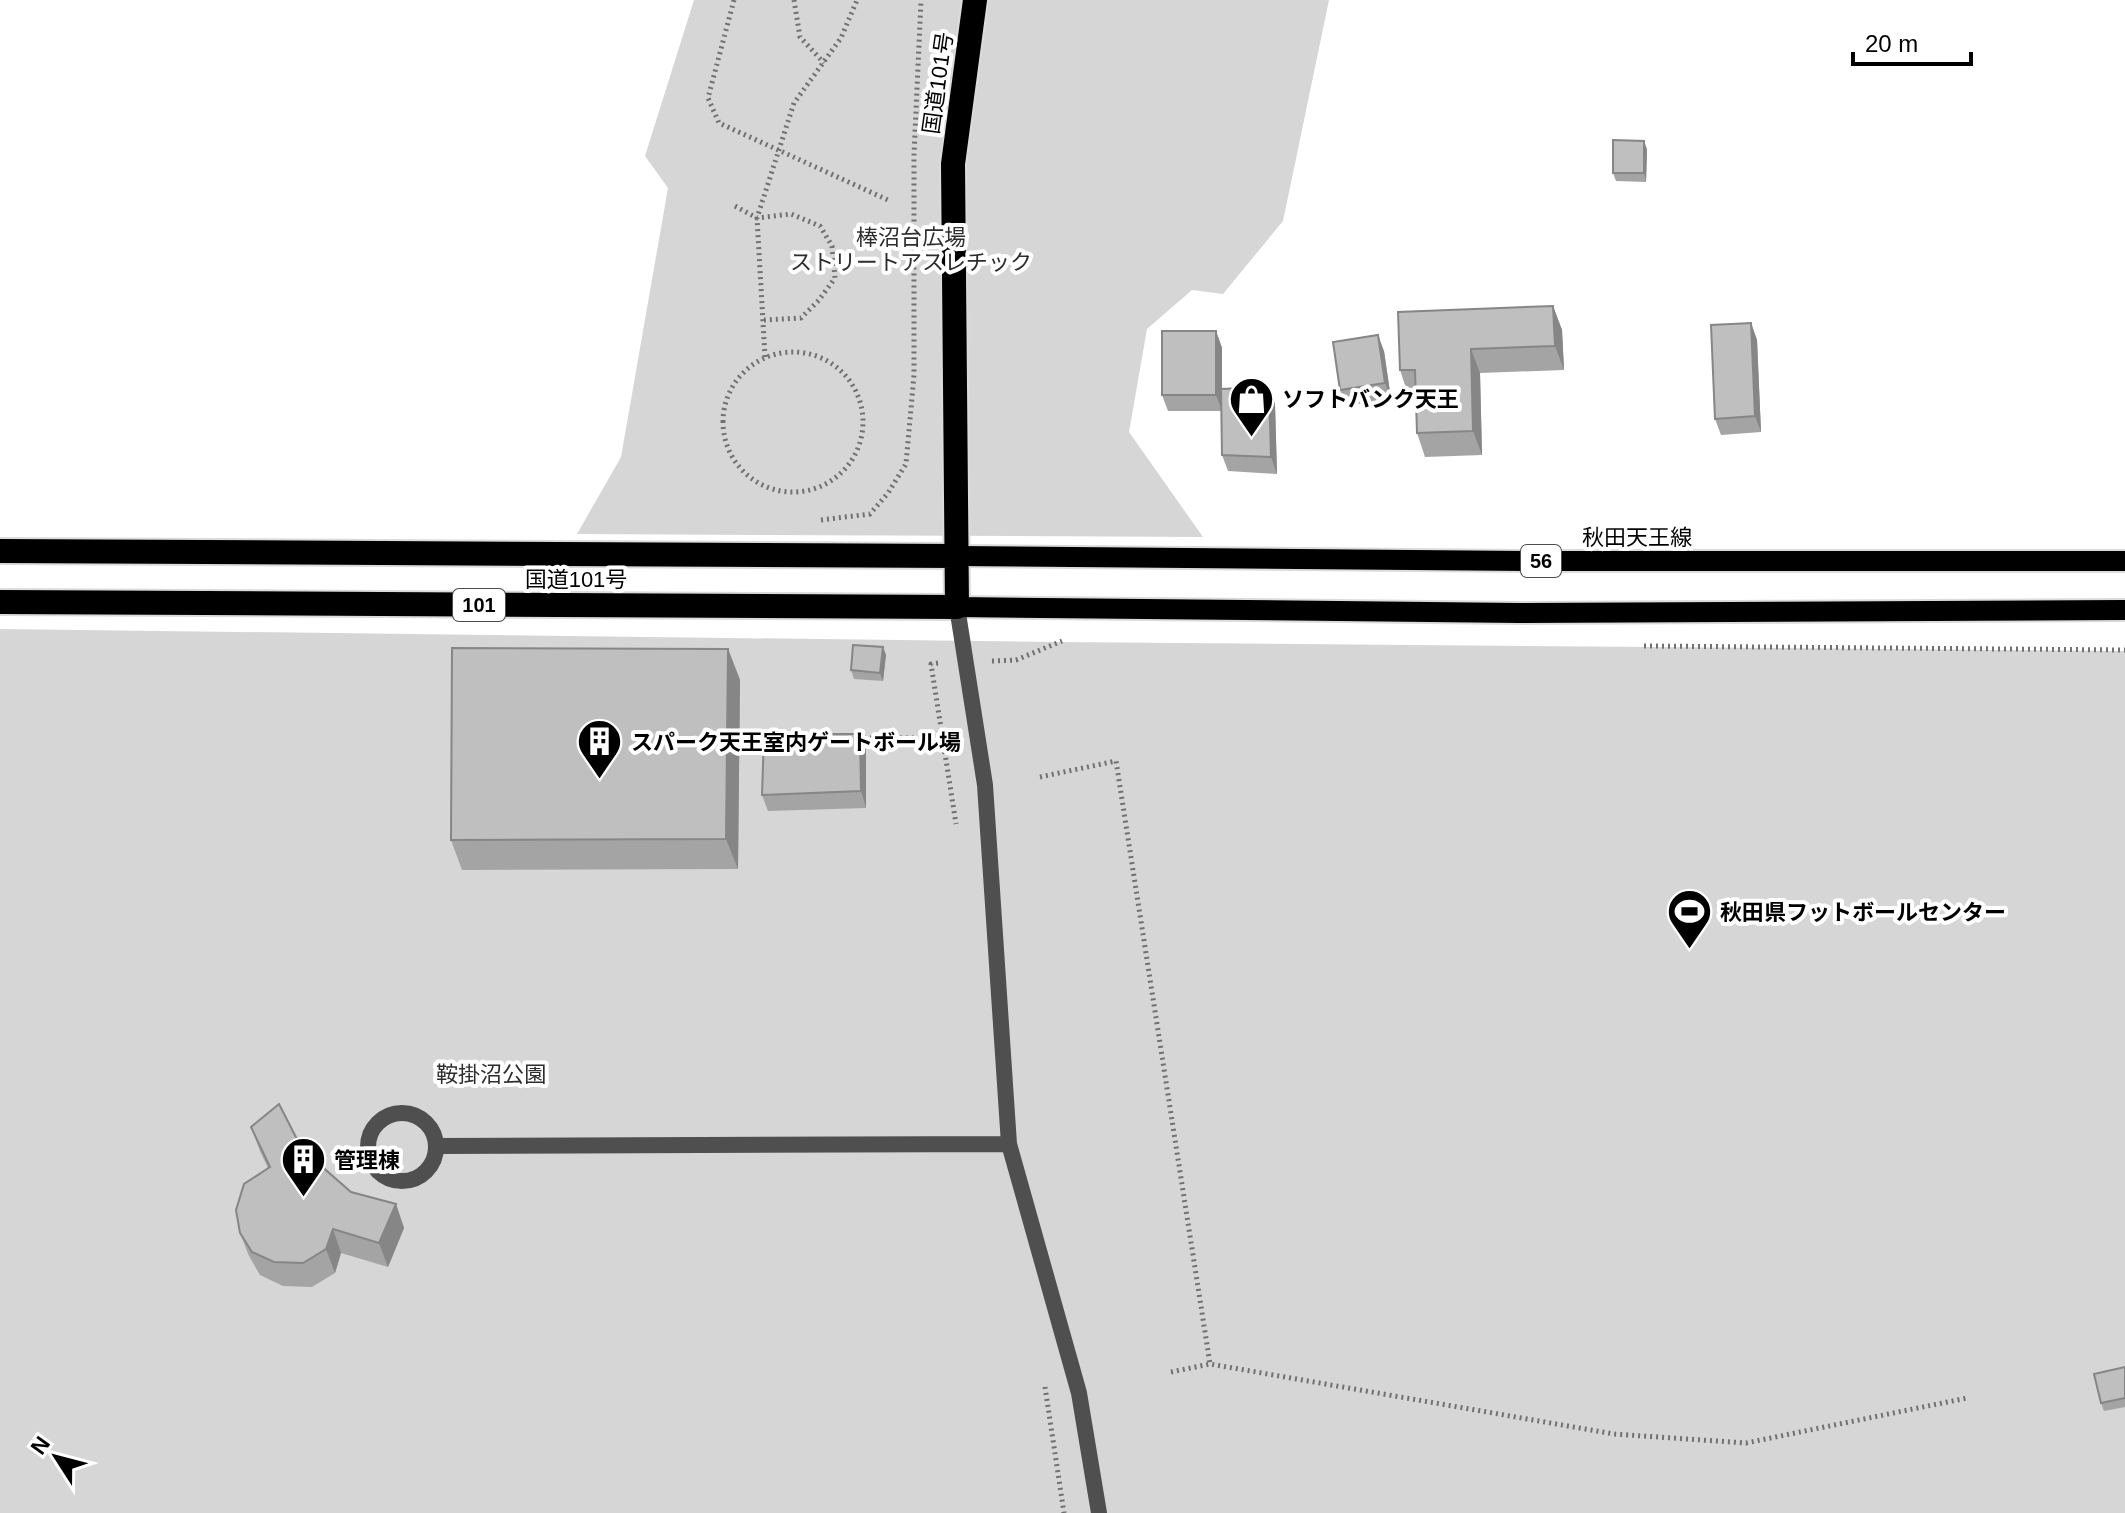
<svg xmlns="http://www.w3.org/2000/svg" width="2125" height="1513" viewBox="0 0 2125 1513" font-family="Helvetica,'Noto Sans JP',sans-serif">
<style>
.green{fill:#d6d6d6}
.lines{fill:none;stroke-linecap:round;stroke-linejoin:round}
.primary-casing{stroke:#dbdbdb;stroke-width:24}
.highway-casing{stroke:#dbdbdb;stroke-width:28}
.path{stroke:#717171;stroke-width:5;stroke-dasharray:2 4;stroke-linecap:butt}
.lane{stroke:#4f4f4f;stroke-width:16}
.primary{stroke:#000;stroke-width:20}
.highway{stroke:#000;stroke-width:24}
.wall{fill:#a4a4a4}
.shaded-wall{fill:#868686}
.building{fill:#bfbfbf;stroke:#868686;stroke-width:2}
.labels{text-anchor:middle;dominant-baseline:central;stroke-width:8;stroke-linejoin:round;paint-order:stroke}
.shield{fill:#fff;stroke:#4c4c4c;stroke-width:2}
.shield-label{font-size:20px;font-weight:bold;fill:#000}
.street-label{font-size:22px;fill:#000;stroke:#fff}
.park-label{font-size:22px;fill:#2d2d2d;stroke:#fff}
.poi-label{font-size:22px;font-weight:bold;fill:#000;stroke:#fff;text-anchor:start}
</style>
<rect width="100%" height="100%" fill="#fff"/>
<path class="green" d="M694 0H1329L1283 221 1223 294 1192 290 1147 329 1129 432 1203 537 577 534 621 457 668 188 645 156Z
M0 629 1057 642 2125 651V1513H0Z"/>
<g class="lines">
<defs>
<path id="primary" d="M957 556 1539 561H2125
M957 607 1519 613 2125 610"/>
<path id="highway" d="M0 551 957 556
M0 602 957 607 953 164 975 0"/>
</defs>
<use href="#primary" class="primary-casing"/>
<use href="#highway" class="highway-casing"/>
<path class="path" d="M734 0 708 98 719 123 888 200
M794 0 800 37 824 63
M735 206 757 218 791 214 820 226 832 246 835 278 819 300 801 318 764 320
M723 422a70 70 0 1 1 140 0a70 70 0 1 1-140 0Z
M765 357 757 218 794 103 841 38 857 0
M821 520 870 514 888 493 906 464 914 375V155L921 0
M1644 646 2125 650
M992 661 1016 660 1062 641
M938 663 931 664 956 824
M858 738H942
M1040 777 1116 761 1210 1364
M1171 1372 1210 1364 1614 1434 1746 1443 1967 1398
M1045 1387 1064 1513"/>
<path class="lane" d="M957 607 985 785 1009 1144 1079 1393 1099 1513
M368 1147a34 34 0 1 1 68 0a34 34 0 1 1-68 0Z
M436 1146 1009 1144"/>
<use href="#primary" class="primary"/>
<use href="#highway" class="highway"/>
</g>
<path class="wall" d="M1647 149 1646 182 1616 181 1613 173Z
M1553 306 1562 330 1564 370 1480 373 1482 455 1425 457 1417 433 1415 394H1408L1400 370Z
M1751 323 1757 340 1761 432 1721 435 1715 419Z
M1216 331 1222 348V389L1269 387 1275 404 1277 474 1228 471 1222 455 1221 411H1168L1162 395Z
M1384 351 1391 399 1346 406 1340 390Z
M883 647 886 655 883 681 854 679 851 670Z
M728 649 740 680 738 869 462 870 451 840Z
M860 734 866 751V808L768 811 762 795Z
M251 1127 302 1149 351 1192 396 1204 404 1228 388 1267 341 1253 335 1273 312 1287 283 1286 260 1275 249 1256 240 1233 268 1168 260 1151Z
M2125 1367V1407L2104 1411 2101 1403Z"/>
<path class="shaded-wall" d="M1644 141 1647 149 1646 182 1644 173Z
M1553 306 1562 330 1564 370 1555 346Z
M1751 323 1757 340 1761 432 1755 416Z
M1216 331 1222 348V411L1216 395Z
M1378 335 1384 351 1391 399 1385 383Z
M1471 349 1480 373 1482 455 1473 431Z
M1269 387 1275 404 1277 474 1271 457Z
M883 647 886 655 883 681 880 673Z
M728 649 740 680 738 869 726 839Z
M860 734 866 751V808L861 791Z
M396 1204 404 1228 388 1267 379 1243Z
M333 1229 341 1253 335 1273 326 1249Z"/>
<path class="building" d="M1613 140 1644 141V173H1613Z
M1553 306 1555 346 1471 349 1473 431 1417 433 1415 370H1400L1398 312Z
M1751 323 1755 416 1715 419 1711 325Z
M1162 331H1216V395H1162Z
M1378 335 1385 383 1340 390 1333 342Z
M1269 387 1271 457 1222 455 1221 389Z
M853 645 883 647 880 673 851 670Z
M452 648 728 649 726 839 451 840Z
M764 734H860L861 791 762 795Z
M279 1104 302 1149 351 1192 396 1204 379 1243 333 1229 326 1249 303 1263 274 1262 252 1252 240 1233 236 1210 244 1184 270 1167 251 1127Z
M2125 1367V1398L2101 1403 2094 1374Z"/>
<defs>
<symbol id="shop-pin" viewBox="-11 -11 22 30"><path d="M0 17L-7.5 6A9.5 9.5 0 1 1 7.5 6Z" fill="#000" stroke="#fff"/><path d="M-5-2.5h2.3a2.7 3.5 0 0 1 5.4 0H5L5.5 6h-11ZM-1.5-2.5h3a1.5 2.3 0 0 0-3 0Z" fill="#fff"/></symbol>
<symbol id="building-pin" viewBox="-11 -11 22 30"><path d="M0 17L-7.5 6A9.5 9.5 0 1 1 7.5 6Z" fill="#000" stroke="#fff"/><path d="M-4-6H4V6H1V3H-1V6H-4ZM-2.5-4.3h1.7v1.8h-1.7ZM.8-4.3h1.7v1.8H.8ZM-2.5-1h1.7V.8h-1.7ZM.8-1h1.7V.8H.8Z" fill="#fff"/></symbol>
<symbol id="stadium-pin" viewBox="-11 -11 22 30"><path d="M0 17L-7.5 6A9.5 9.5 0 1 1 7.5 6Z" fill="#000" stroke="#fff"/><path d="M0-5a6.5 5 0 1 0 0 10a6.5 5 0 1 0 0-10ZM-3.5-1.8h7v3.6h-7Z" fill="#fff"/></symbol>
</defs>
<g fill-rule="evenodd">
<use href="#shop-pin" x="1226" y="374" width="51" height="69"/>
<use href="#building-pin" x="574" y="716" width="51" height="69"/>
<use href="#stadium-pin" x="1664" y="886" width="51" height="69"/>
<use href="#building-pin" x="278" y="1134" width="51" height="69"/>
</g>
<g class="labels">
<g class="shield">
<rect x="1521" y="545" width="40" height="32" rx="6"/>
<rect x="453" y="589" width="52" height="32" rx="6"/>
</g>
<g class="shield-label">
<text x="1541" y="561">56</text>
<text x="479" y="605">101</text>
</g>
<g class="street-label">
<text transform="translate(938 83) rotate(-82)">国道101号</text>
<text x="1637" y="537">秋田天王線</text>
<text x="576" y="579">国道101号</text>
</g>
<g class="park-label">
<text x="911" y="237">棒沼台広場<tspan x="911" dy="25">ストリートアスレチック</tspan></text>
<text x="491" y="1074">鞍掛沼公園</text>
</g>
<g class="poi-label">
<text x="1282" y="399">ソフトバンク天王</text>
<text x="631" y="742">スパーク天王室内ゲートボール場</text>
<text x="1720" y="912">秋田県フットボールセンター</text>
<text x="334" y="1160">管理棟</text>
</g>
</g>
<g transform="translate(56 1457) rotate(306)" stroke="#ffffff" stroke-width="6" paint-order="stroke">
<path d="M0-6L14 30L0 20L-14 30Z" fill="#000000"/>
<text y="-12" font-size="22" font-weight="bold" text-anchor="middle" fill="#000000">N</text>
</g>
<path d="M1853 52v12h118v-12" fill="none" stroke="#000000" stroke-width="4"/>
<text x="1865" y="52" font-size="24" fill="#000000" stroke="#ffffff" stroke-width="6" paint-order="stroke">20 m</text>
</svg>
